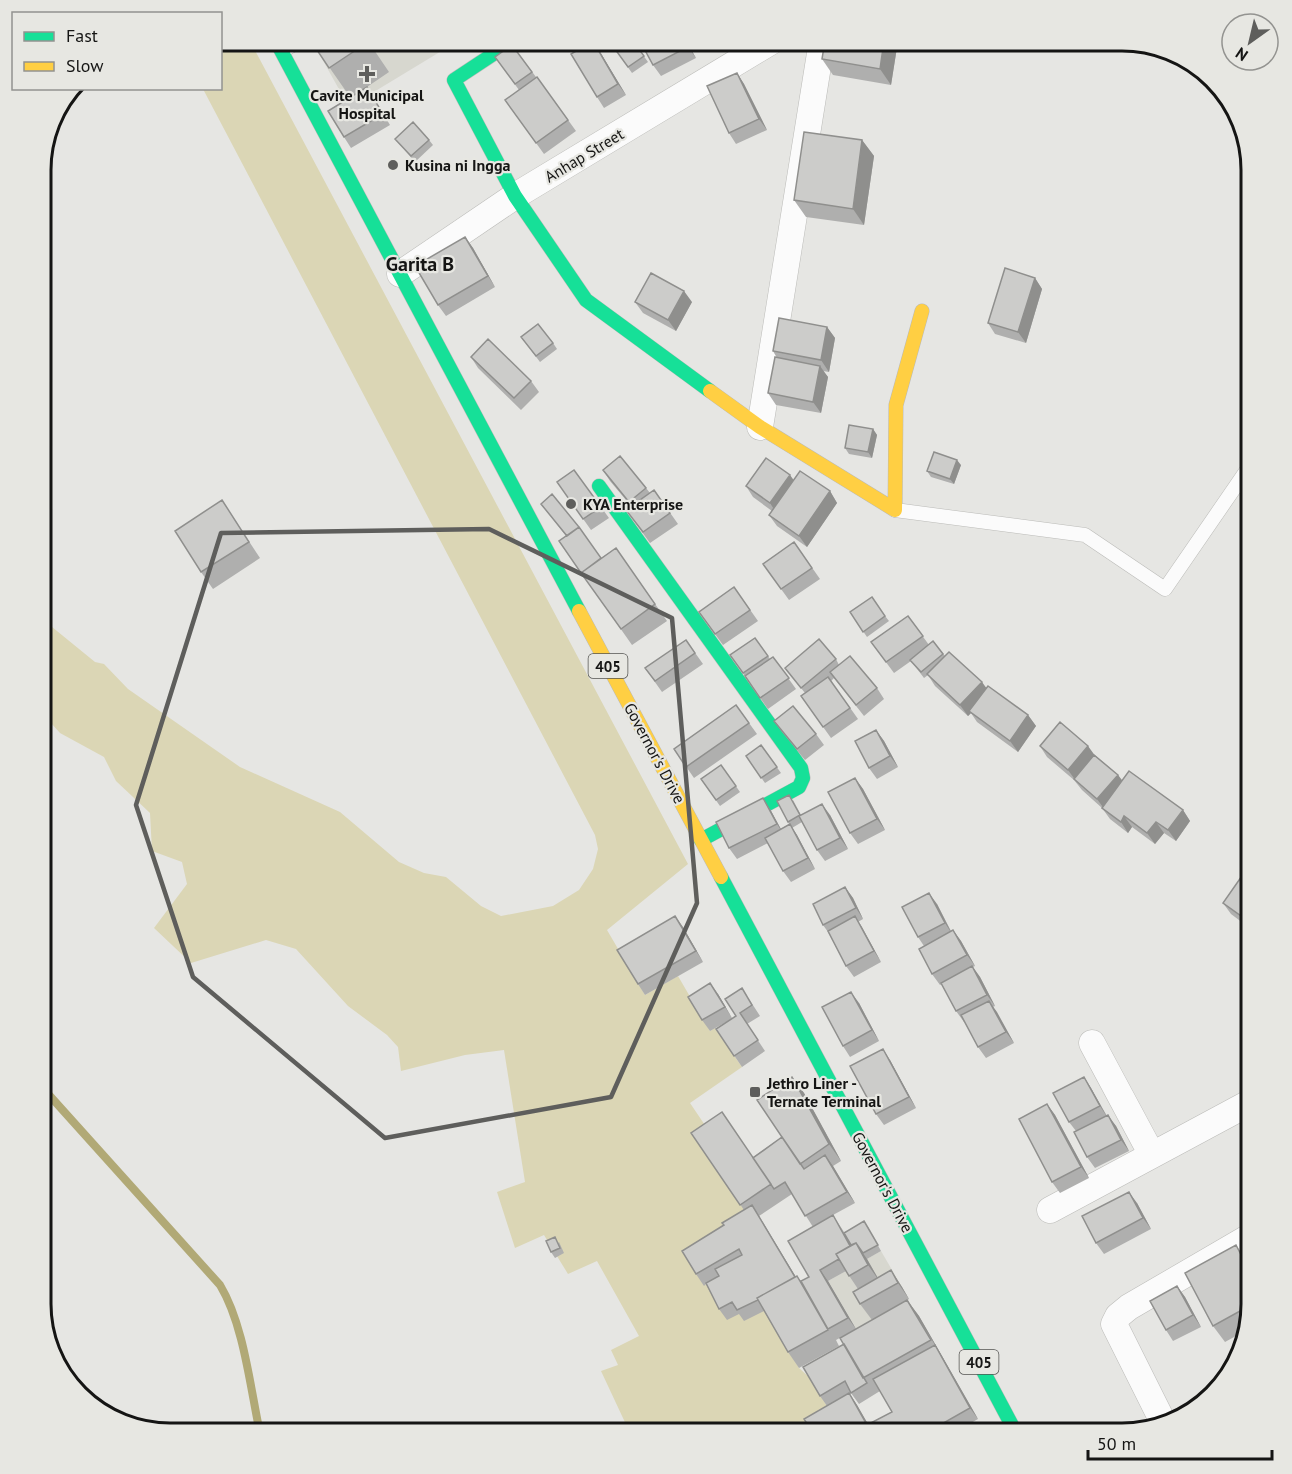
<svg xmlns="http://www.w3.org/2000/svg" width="1292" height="1474" viewBox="0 0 1292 1474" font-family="'PT Sans',sans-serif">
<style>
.built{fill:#d7d7cf}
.green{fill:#dbd6b5}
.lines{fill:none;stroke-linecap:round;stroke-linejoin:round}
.stream{stroke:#b1a976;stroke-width:8}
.lane-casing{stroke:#bbbbb8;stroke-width:15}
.street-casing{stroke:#bbbbb8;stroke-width:27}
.fast-casing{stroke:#bbbbb8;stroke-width:15}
.slow-casing{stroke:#bbbbb8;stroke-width:15}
.lane{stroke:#fbfbfb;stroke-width:14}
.street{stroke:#fbfbfb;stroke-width:26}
.fast{stroke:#16e098;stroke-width:14}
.slow{stroke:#ffcf43;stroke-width:14}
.wall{fill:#afafae;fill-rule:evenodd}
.shaded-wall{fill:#8f8f8d}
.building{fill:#ccccca;stroke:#8f8f8d;stroke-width:1.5}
.marked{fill:none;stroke:#5e5e5c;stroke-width:4.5;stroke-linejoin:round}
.poi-dot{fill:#5e5e5c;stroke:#e7e7e2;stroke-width:2}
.labels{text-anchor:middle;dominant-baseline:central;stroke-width:4.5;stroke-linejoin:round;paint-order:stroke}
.shield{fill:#e7e7e2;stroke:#545452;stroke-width:1.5}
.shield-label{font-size:15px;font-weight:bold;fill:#151514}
.poi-label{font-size:16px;font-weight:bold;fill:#151514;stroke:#e7e7e2;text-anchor:start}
.street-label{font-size:16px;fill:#151514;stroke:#e7e7e2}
.quarter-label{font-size:20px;font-weight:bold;fill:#151514;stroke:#e7e7e2}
.rim{fill:none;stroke:#151514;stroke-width:3}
</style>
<rect width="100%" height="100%" fill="#e6e6e3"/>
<path class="built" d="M312 41H458L349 107Z
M881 1251 909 1299 856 1329 828 1281Z"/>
<path class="green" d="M221 41H250L688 864 607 930 645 995 678 976 710 1031 715 1028 742 1067 690 1103 715 1140 751 1221 704 1285 707 1284 740 1313 766 1310 799 1368 810 1378 834 1418 814 1433H630L601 1371 618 1365 611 1350 639 1336 597 1261 568 1274 544 1235 515 1248 497 1192 525 1182 504 1050 465 1055 401 1071 398 1047 387 1035 348 1006 296 949 266 940 191 963 154 928 187 884 182 862 152 851 150 813 116 781 104 757 60 733 41 712V618L95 662 104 664 128 689 240 767 340 812 399 862 424 873 446 877 481 906 501 916 553 906 579 890 593 869 598 849 595 835 203 89 220 88Z"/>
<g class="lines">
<path class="stream" d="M41 1086 220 1285C244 1325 250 1387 260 1433"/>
<defs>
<path id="lane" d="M282 51 300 41
M895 510 1085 535 1165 589 1251 464"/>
<path id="street" d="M400 274 515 196 772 41
M760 427 822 41
M1092 1043 1152 1155
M1050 1210 1251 1102
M1162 1420 1114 1324 1118 1316 1129 1307 1251 1236"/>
<path id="fast" d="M276 41 579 611
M513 41 454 80 515 196 586 300 710 391
M599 486 801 768 803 778 799 787 701 840
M721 877 1016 1433"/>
<path id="slow" d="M710 391 760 427 895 510 896 405 922 311
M579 611 721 877"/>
</defs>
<use href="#lane" class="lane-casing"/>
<use href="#street" class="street-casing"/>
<use href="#fast" class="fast-casing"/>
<use href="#slow" class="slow-casing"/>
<use href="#lane" class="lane"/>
<use href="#street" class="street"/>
<use href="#fast" class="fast"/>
<use href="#slow" class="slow"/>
</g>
<path class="wall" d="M311 41H368L389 72 367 87 390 125 351 148 344 137 350 97Z
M412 41H436L420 51Z
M633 41 648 62 632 73 612 45Z
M640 41H686L696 58 661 76 653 65Z
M898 41 891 85 833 75 822 59Z
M512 45 536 77H537L576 131 544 154 505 100 519 90 495 57Z
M600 52 626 95 604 108 597 97Z
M737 73 744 84 767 130 736 144 729 133Z
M395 139 429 140 433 145 415 162Z
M862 140 874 156 864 225 806 217 794 200Z
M465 237 473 248 495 287 446 316 438 305Z
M1035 278 1042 289 1026 343 995 334 988 323Z
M635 302H692L676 331 643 313Z
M827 327 835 338 829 372 823 371 828 377 821 413 776 405 768 393 777 358 773 351Z
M521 337 553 343 557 349 540 362Z
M471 357 531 381 539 392 521 410 478 368Z
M873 429 877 435 872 458 849 454 845 448Z
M961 465 954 484 931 477 927 471Z
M574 470 609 518 591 530 557 482Z
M603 470 646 488 650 493 654 490 678 524 650 543 626 510 631 506 610 481Z
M793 480 830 491 837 503 807 547 777 526 769 515 772 511 753 497 746 486Z
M541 504 601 558 616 548 667 621 632 645 559 541 566 536Z
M233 517 260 558 213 589 201 572Z
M794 542 820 579 789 600 763 564Z
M734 587 758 621 723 645 699 612Z
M850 612 885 616 889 621 867 637Z
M908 616 929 645 933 641 945 656 986 688 1028 715 1036 726 1018 752 977 722 971 713 968 716 935 686 928 675 924 678 911 661 894 673 871 642Z
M755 638 770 659 773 657 796 689 768 709 730 655Z
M686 640 703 664 662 692 645 668Z
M836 659 839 665 877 688 884 699 864 716 834 678 831 681 858 719 831 738 801 696 805 693 785 668Z
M736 705 757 734 694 778 674 749Z
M774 721 816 734 824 745 805 760 782 732Z
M876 730 884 741 898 767 877 779 869 768Z
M761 745 781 773 765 783 746 756Z
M1040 746 1095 755 1118 775 1122 780 1183 810 1190 821 1176 841 1164 833 1155 844 1132 827 1128 833 1110 819 1102 808 1082 790 1074 780 1047 757Z
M721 765 740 792 720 806 701 779Z
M855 778 863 789 885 830 858 844 850 833Z
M793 800 801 815H830L848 849 825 861 817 850 802 822 792 828 797 835 815 869 791 882 783 871 768 843 737 859 729 848 770 809 781 829 789 824 788 822Z
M1251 863V929L1231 914 1223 903Z
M845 887 853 898 863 919 858 922 881 962 854 977 846 966 828 932 823 925Z
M937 904 951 931 953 930 961 941 975 966 973 967 980 977 995 1006 993 1007 1014 1043 986 1058 978 1047 965 1022H964L956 1011 942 984 940 985 932 974 924 946 918 937Z
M683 927 703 962 645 995 638 984Z
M718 994 732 1018 736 1016 749 999 760 1016 747 1024 765 1051 742 1067 716 1029 728 1021 710 1031 702 1020Z
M859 1003 879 1041 850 1057 843 1046Z
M890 1060 916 1108 884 1125 876 1114Z
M792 1077 804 1093 841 1161 833 1166 855 1203 833 1215 844 1232 868 1227 881 1251 867 1259 878 1278 891 1270 902 1287 909 1299 907 1300 919 1316 942 1356 978 1419 953 1433H813L827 1406 820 1396 844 1344 872 1320 860 1304 858 1289 846 1271 828 1281 856 1329 836 1340 839 1346 799 1368 788 1352 764 1311 744 1321 739 1314 727 1320 719 1309 706 1284 704 1286 696 1274 724 1225 744 1210 691 1133 753 1157 782 1137ZM792 1194 813 1227 809 1277 801 1281 797 1276 796 1277 759 1216ZM880 1391 892 1412 868 1424 857 1405 850 1394 851 1393 859 1404Z
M1084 1077 1091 1088 1107 1116 1116 1126 1129 1151 1095 1168 1087 1157 1076 1131 1069 1122Z
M1047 1104 1055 1115 1089 1178 1060 1193 1052 1182Z
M1137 1203 1151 1229 1104 1254 1096 1243Z
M559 1242 564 1253 555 1258 551 1252Z
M1248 1262 1251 1269V1304L1245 1331 1225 1342 1213 1326Z
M1177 1286 1185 1297 1201 1327 1173 1341 1166 1330Z"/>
<path class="shaded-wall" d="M593 41 600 52 626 95 618 84Z
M685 41H686L696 58 688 47Z
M884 41H898L891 85 880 69Z
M737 73 744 84 767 130 759 119Z
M862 140 874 156 864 225 853 209Z
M465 237 473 248 495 287 488 276Z
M1035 278 1042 289 1026 343 1018 332Z
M684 291 692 302 676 331 668 320Z
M827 327 835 338 829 372 821 360Z
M820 366 828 377 821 413 813 402Z
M873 429 877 435 872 458 868 452Z
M957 460 961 465 954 484 950 479Z
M790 475 798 486 777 514 770 503Z
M830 491 837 503 807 547 799 536Z
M982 682 990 693 969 711 971 713 968 716 960 705Z
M1028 715 1036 726 1018 752 1010 741Z
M876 730 884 741 898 767 890 756Z
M1088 746 1096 757 1076 781 1068 770Z
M1118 775 1126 786 1105 810 1097 799Z
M855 778 863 789 885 830 877 819Z
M763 798 770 809 784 835 777 824Z
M822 804 830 815 848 849 840 838Z
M1183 810 1190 821 1176 841 1168 830Z
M1124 816 1132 827 1128 833 1121 822Z
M1156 822 1164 833 1155 844 1147 833Z
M790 824 797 835 815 869 808 858Z
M845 887 853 898 863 919 856 908Z
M929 893 937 904 952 934 945 923Z
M675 916 683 927 703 962 696 951Z
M855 916 862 927 881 962 874 951Z
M953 930 961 941 975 966 967 955Z
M972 966 980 977 995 1006 987 995Z
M710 983 718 994 732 1018 725 1007Z
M851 992 859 1003 879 1041 872 1030Z
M989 1001 997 1012 1014 1043 1006 1032Z
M883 1049 890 1060 916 1108 909 1097Z
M792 1077 804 1093 841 1161 829 1144Z
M1084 1077 1091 1088 1107 1117 1100 1106Z
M1047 1104 1055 1115 1089 1178 1081 1167Z
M1108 1115 1116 1126 1129 1151 1121 1140Z
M825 1155 833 1166 855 1203 847 1192Z
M1129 1192 1137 1203 1151 1229 1143 1218Z
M752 1205 759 1216 806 1294 798 1283Z
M856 1243 867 1259 880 1282 868 1265Z
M1236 1245 1251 1269V1274Z
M820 1270 828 1281 856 1329 848 1318Z
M891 1270 902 1287 909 1299 898 1283Z
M1177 1286 1185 1297 1201 1327 1193 1315Z
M907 1300 919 1316 942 1356 978 1419 970 1408 935 1345Z
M849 1393 857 1405 873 1433 867 1425Z"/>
<path class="building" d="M311 41H367L368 42 329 68Z
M593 41 618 84 597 97 571 54Z
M618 41H633L644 56 628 67 612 45Z
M640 41H685L688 47 653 65Z
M825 41H884L880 69 822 59Z
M512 45 532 72 515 84 495 57Z
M737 73 759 119 729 133 707 86Z
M537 77 568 120 536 143 505 100Z
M367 87 383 114 344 137 328 111Z
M413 122 429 140 411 156 395 139Z
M804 132 862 140 853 209 794 200Z
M465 237 488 276 438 305 415 266Z
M1005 268 1035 278 1018 332 988 323Z
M651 273 684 291 668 320 635 302Z
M779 318 827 327 821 360 773 351Z
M538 324 553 343 536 356 521 337Z
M488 339 531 381 514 398 471 357Z
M775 357 820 366 813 402 768 393Z
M849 425 873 429 868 452 845 448Z
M934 452 957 460 950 479 927 471Z
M620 456 646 488 629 502 603 470Z
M766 458 790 475 770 503 746 486Z
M574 470 601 507 583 519 557 482Z
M800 471 830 491 799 536 769 515Z
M654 490 670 513 643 532 626 510Z
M552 494 579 527 567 536 541 504Z
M222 500 249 542 201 572 175 531Z
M579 527 601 558 581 573 559 541Z
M794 542 812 568 781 589 763 564Z
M616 548 655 604 621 629 581 573Z
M734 587 750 610 715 634 699 612Z
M872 597 885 616 863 632 850 612Z
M908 616 923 636 886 662 871 642Z
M755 638 768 656 743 673 730 655Z
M819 639 836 659 801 688 785 668Z
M686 640 695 653 655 681 645 668Z
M933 641 943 654 921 672 910 660Z
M949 652 982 682 960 705 927 674Z
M850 656 877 688 856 705 830 672Z
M773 657 789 678 760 698 745 676Z
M828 677 850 708 823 727 801 696Z
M988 686 1028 715 1010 741 969 711Z
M736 705 749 723 686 767 674 749Z
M793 706 816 734 797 749 774 721Z
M1060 722 1088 746 1068 770 1040 746Z
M876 730 890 756 869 768 855 741Z
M761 745 777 767 761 778 746 756Z
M1094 755 1118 775 1097 799 1074 779Z
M721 765 736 786 716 800 701 779Z
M1129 771 1183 810 1168 830 1156 822 1147 833 1124 816 1121 822 1102 808Z
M855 778 877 819 850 833 828 792Z
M789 795 800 815 788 822 777 801Z
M763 798 777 824 729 848 716 822Z
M822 804 840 838 817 850 799 816Z
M790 824 808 858 783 871 765 838Z
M1251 863V923L1223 903Z
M845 887 856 908 823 925 813 904Z
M929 893 945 923 918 937 902 907Z
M675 916 696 951 638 984 617 950Z
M855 916 874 951 846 966 828 931Z
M953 930 967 955 932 974 919 949Z
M972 966 987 995 956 1011 941 983Z
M710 983 725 1007 702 1020 688 997Z
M742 988 752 1005 740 1013 758 1040 734 1056 716 1029 736 1016 725 999Z
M851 992 872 1030 843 1046 822 1007Z
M989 1001 1006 1032 978 1047 961 1015Z
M883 1049 909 1097 876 1114 850 1066Z
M792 1077 829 1144 800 1164 757 1100Z
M1084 1077 1100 1106 1069 1122 1053 1093Z
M1047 1104 1081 1167 1052 1182 1019 1119Z
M722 1112 771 1184 740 1205 691 1133Z
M1108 1115 1121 1140 1087 1157 1074 1132Z
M782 1137 804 1169 825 1155 847 1192 805 1216 785 1182 774 1189 753 1158Z
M1129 1192 1143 1218 1096 1243 1082 1216Z
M752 1205 795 1277 757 1298 758 1300 737 1310 732 1302 719 1309 706 1283 719 1276 715 1269 742 1255 739 1249 696 1274 682 1251 724 1225 722 1223Z
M833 1215 850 1246 836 1254 839 1259 820 1270 848 1318 828 1329 801 1281 809 1277 788 1241Z
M864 1221 878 1245 863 1253 856 1243 851 1245 844 1233Z
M555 1237 560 1248 551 1252 546 1241Z
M856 1243 868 1265 849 1276 836 1254Z
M1236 1245 1251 1274V1305L1213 1326 1185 1273Z
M891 1270 898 1283 860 1304 853 1292Z
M797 1276 828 1330 788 1352 757 1298Z
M1177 1286 1193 1315 1166 1330 1150 1301Z
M907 1300 931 1340 863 1378 840 1338Z
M844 1344 867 1383 851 1393 845 1381 820 1396 803 1367Z
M935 1345 970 1408 926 1433H867L863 1427 852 1433H813L804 1419 849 1393 867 1425 892 1412 873 1379Z"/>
<path class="marked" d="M489 529 672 618 697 903 611 1097 385 1138 193 977 136 805 221 533Z"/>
<g class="poi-dot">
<path d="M364 65h6v6h6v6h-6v6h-6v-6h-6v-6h6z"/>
<circle cx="393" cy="165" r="6"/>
<circle cx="571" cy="504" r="6"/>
<rect x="749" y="1086" width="12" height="12" rx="3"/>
</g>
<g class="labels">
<g class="shield">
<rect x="588.5" y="654" width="39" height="24" rx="4.5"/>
<rect x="959.5" y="1350" width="39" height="24" rx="4.5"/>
</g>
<g class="shield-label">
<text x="608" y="666">405</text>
<text x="979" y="1362">405</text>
</g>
<g class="poi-label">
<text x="367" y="95" text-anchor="middle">Cavite Municipal<tspan x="367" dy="18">Hospital</tspan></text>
<text x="405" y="165">Kusina ni Ingga</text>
<text x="583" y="504">KYA Enterprise</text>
<text x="767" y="1083">Jethro Liner -<tspan x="767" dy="18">Ternate Terminal</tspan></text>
</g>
<g class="street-label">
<text transform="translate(584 155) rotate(-31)">Anhap Street</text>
<text transform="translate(655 753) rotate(62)">Governor's Drive</text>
<text transform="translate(883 1182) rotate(62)">Governor's Drive</text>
</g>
<g class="quarter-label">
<text x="420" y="264">Garita B</text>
</g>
</g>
<path d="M0 0H1292V1474H0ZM170 51H1122A119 119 0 0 1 1241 170V1304A119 119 0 0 1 1122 1423H170A119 119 0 0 1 51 1304V170A119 119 0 0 1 170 51Z" fill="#e7e7e2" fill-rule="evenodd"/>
<path class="rim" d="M170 51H1122A119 119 0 0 1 1241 170V1304A119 119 0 0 1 1122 1423H170A119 119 0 0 1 51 1304V170A119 119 0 0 1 170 51Z"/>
<rect x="12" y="12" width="210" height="78" fill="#e7e7e2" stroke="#939390" stroke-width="1.5"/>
<rect x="24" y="32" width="30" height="9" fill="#16e098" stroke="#939390" stroke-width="1.5"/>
<text x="66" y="42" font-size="18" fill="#151514">Fast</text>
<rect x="24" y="62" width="30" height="9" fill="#ffcf43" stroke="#939390" stroke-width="1.5"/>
<text x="66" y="72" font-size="18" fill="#151514">Slow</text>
<g transform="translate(1250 42) rotate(214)"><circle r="28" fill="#e7e7e2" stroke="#939390" stroke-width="1.5"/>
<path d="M0-4.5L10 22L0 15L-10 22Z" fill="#5e5e5c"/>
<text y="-9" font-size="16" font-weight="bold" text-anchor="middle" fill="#151514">N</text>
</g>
<path d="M1088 1450v9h184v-9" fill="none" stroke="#151514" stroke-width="3"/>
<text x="1097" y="1450" font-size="18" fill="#151514" stroke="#e7e7e2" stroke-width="4.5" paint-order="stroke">50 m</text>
</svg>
